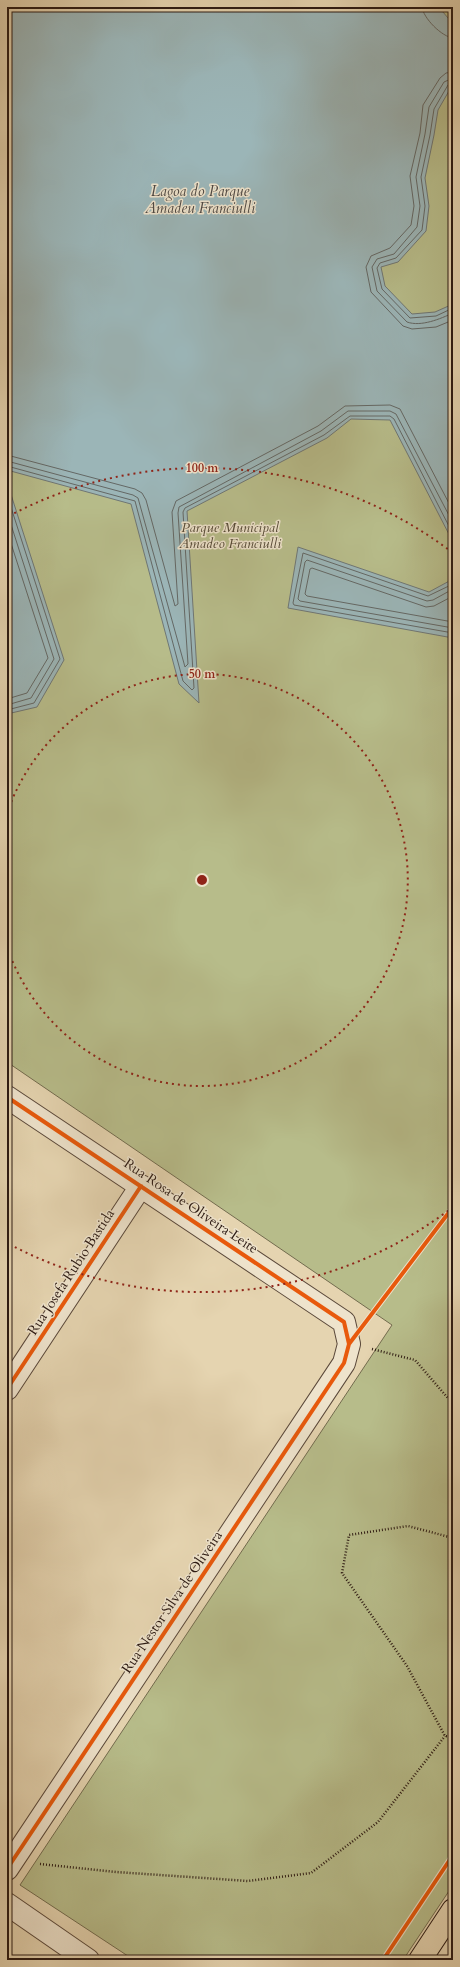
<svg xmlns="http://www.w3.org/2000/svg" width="460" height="1967" viewBox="0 0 460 1967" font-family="Cardo,serif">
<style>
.green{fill:#b7bc8a;stroke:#726b4e}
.water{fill:#9bb5b7;stroke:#6f7775}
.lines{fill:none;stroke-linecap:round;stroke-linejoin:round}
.shore{stroke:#646865;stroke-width:1}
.minor-casing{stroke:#5a483a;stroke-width:24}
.major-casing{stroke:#2c1a13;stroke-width:24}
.path{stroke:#2c1a13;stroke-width:2.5;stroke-dasharray:1 2;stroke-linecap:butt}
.minor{stroke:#eee3cc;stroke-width:22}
.major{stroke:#e5d4b0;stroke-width:22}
.cycleway-casing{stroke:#eee3cc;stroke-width:6}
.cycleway{stroke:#e8590c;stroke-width:4}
.ring{fill:none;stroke:#8f2418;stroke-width:2;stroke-dasharray:2 4}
.labels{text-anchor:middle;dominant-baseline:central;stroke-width:3;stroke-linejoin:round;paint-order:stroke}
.park-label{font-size:14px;font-style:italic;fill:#564b37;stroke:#eee3cc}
.street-label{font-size:14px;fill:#2c1a13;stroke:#eee3cc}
.water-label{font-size:15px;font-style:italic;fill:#4d4844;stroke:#eee3cc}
.centre{fill:#8f2418;stroke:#eee3cc;stroke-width:2}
.ring-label{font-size:12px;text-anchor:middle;font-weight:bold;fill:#8f2418;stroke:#eee3cc;stroke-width:3;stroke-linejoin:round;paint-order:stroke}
</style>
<rect width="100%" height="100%" fill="#e5d4b0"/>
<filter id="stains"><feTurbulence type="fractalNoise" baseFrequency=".005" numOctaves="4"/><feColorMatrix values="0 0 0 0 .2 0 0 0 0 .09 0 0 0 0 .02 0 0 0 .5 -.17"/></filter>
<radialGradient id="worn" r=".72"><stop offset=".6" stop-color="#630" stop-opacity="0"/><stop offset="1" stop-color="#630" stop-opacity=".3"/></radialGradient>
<path class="green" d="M7 7H453V1885L403 1960H134L20 1885 392 1325 7 1062Z"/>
<path class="water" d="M7 7H435L443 12 453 24V84L438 110 434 135 425 178 429 206 426 231 398 262 381 267 385 286 412 314 435 312 453 304V542L390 420 351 419 327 438 187 511 199 703 179 684 131 504 7 470Z
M7 482 64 660 37 707 7 714Z
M298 547 429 592 453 579V638L288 608Z"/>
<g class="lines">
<path class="shore" d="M422 7C423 18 442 37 453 38
M453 72 446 73 440 78 423 105 420 133 410 176 414 206 411 225 390 248 371 256 366 267 371 292 403 326 412 329 436 327 453 320
M453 78 444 82 429 107 425 134 416 177 420 206 417 227 394 254 377 259 372 267 377 291 407 322C421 327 440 319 453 313
M453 83 448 85 434 109 430 135 421 177 425 206 422 230 396 258 380 263 377 268 382 289 410 318 436 316 453 308
M7 455 135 489 142 493 146 500 175 606 178 604 172 512 176 501 318 426 345 406 390 405 400 409 453 511
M7 461 133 495 138 498 185 667 188 664 178 513 179 507 321 431 348 411H390L396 414 453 523
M7 466 135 501 183 681 192 690 194 688 183 512 185 508 324 435 350 416H390L394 419 453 534
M7 495 60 659 34 703 7 710
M7 512 54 659 31 698 7 705
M7 531 48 658 27 693 7 699
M453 584 428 596 303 553 293 603 294 605 453 633
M453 589 433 600 427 601 307 560 305 562 298 599 300 601 453 628
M453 596 434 606 426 607 312 568 310 569 305 594 307 596 453 622"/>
<defs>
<path id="minor" d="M7 1097 344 1322 349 1344 344 1363 7 1869
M7 1389 141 1186
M7 1904 88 1960"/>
<path id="major" d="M420 1960 453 1910"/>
</defs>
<use href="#minor" class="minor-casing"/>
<use href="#major" class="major-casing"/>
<path class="path" d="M372 1349 415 1360 453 1404
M453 1538 408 1526 349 1535 342 1573 407 1666 445 1736 453 1737
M40 1864 116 1872 248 1881 311 1873 378 1822 445 1736"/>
<use href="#minor" class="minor"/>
<use href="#major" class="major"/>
<defs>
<path id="cycleway" d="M7 1097 344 1322 349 1344
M7 1389 141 1186
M7 1869 344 1363 349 1344 453 1207
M383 1960 453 1855"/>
</defs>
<use href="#cycleway" class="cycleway-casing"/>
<use href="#cycleway" class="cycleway"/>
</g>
<g class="ring">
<path d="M7 813A206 206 0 1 1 7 947"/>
<path d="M453 1207A412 412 0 0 1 9 1244M9 516A412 412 0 0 1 453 553"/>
</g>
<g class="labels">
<g class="park-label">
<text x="230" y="527">Parque Municipal<tspan x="230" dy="16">Amadeo Franciulli</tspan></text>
</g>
<g class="street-label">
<text transform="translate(191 1206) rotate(34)">Rua Rosa de Oliveira Leite</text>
<text transform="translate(71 1272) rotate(-57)">Rua Josefa Rubio Bastida</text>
<text transform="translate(172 1602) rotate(-56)">Rua Nestor Silva de Oliveira</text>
</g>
<g class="water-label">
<text x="200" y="191">Lagoa do Parque<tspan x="200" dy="17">Amadeu Franciulli</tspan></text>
</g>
</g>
<circle cx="202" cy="880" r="6" class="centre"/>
<g class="ring-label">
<text x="202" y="472">100 m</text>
<text x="202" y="678">50 m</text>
</g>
<rect width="460" height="1967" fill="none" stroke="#e5d4b0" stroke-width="24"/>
<rect x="8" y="8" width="444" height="1951" fill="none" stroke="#2c1a13" stroke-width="2"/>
<rect x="12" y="12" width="436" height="1943" fill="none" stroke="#2c1a13"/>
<rect width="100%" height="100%" filter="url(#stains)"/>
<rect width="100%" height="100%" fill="url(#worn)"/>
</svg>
